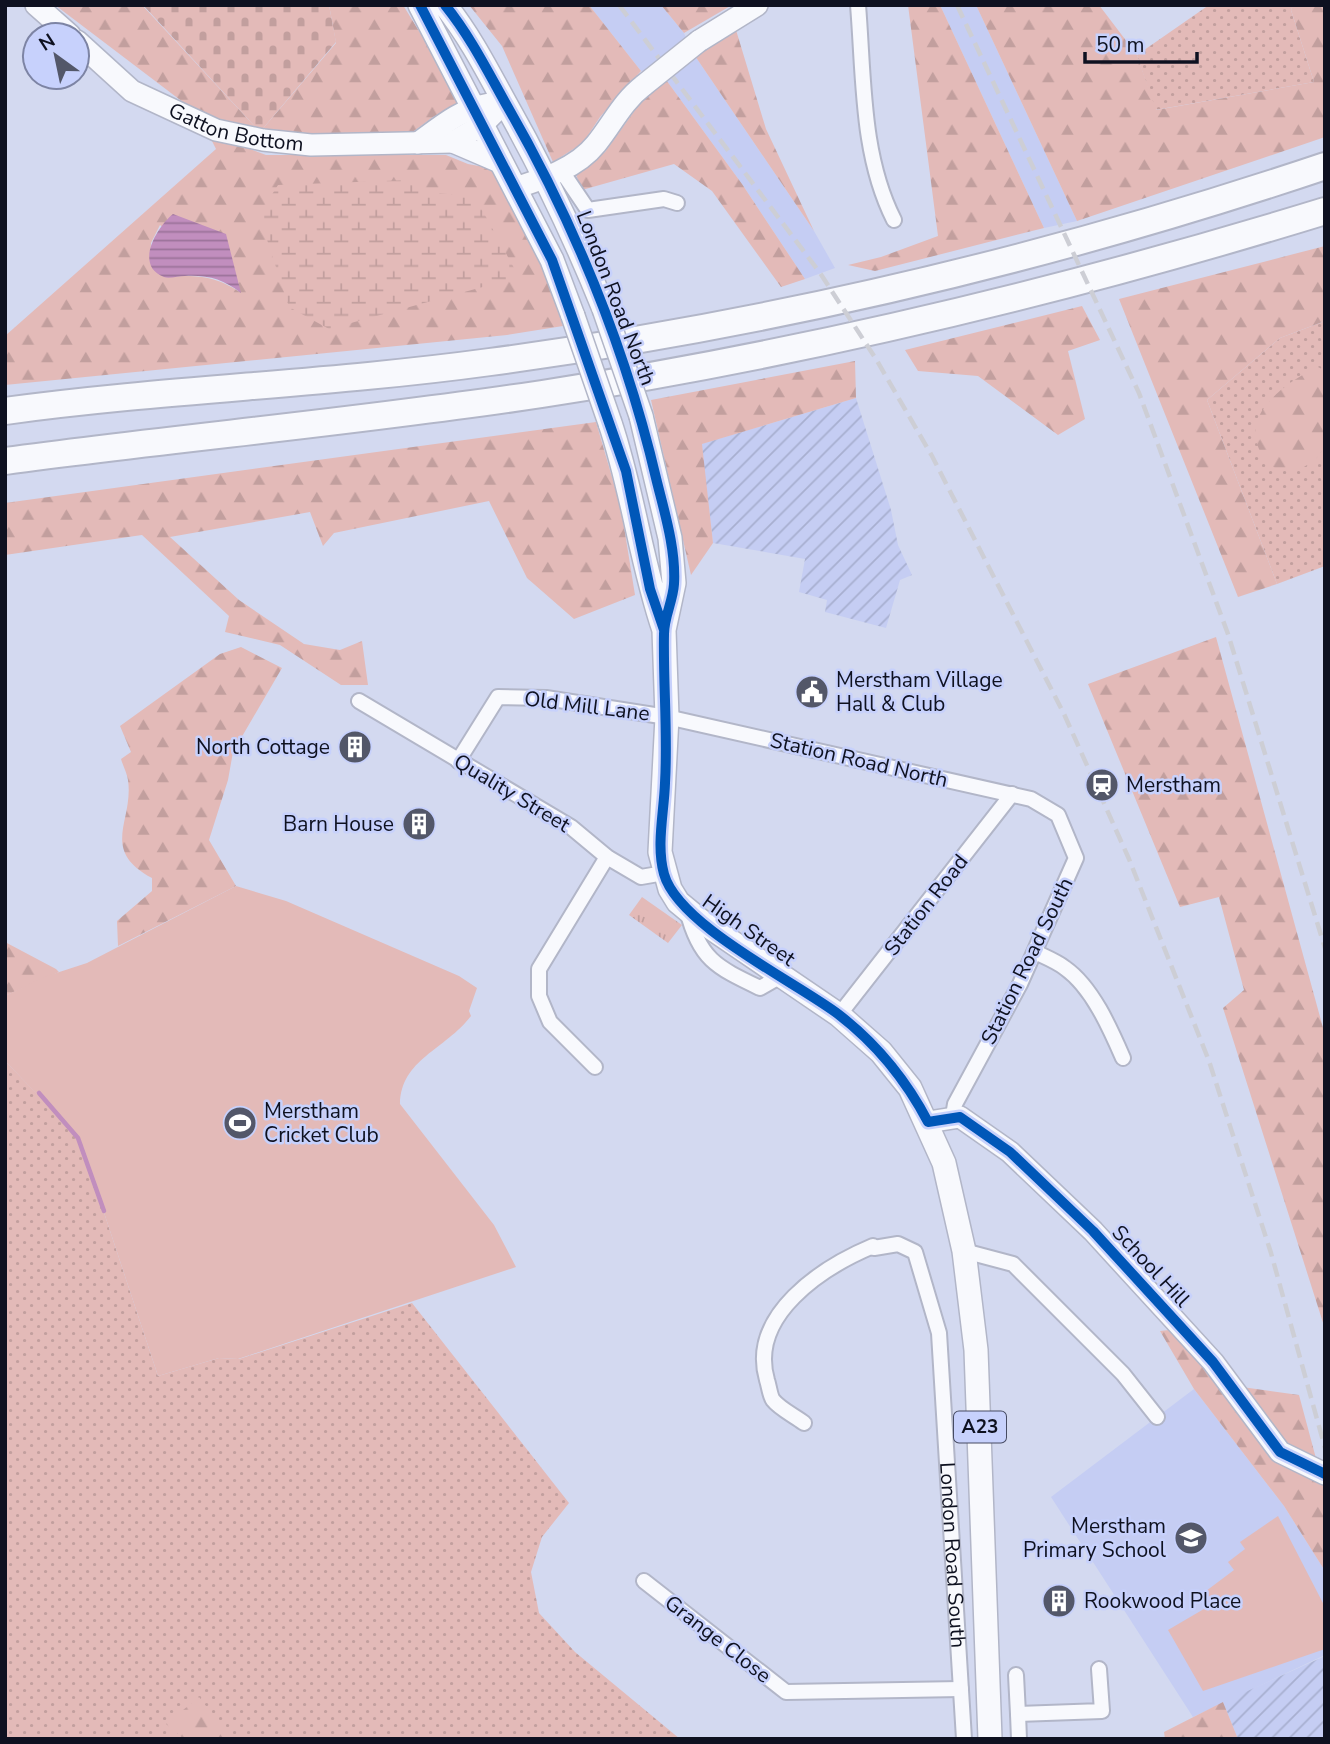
<svg xmlns="http://www.w3.org/2000/svg" width="1330" height="1744" viewBox="0 0 1330 1744" font-family="'Nunito Sans',sans-serif">
<style>
.built{fill:#c5cdf3}
.industrial{fill:url(#industrial-furrows)}
.grass{fill:url(#grass-dots)}
.forest{fill:url(#forest-firs);fill-rule:evenodd}
.wetland{fill:url(#wetland-marsh)}
.cemetery{fill:url(#cemetery-stones)}
.park{fill:url(#park-tufts)}
.garden{fill:#e3bab8}
.water{fill:url(#water-rules)}
.lines{fill:none;stroke-linecap:round;stroke-linejoin:round}
.stream{stroke:#c18ebe;stroke-width:4.5}
.street-casing{stroke:#b2b6c8;stroke-width:18}
.secondary-casing{stroke:#b2b6c8;stroke-width:24}
.primary-casing{stroke:#b2b6c8;stroke-width:26}
.highway-casing{stroke:#b2b6c8;stroke-width:30}
.street{stroke:#f8f9fd;stroke-width:14}
.secondary{stroke:#f8f9fd;stroke-width:21}
.primary{stroke:#f8f9fd;stroke-width:23}
.highway{stroke:#f8f9fd;stroke-width:26}
.rail{stroke:#cdced5;stroke-width:4.5;stroke-dasharray:14 7;stroke-linecap:butt}
.secondary-bridge-casing{stroke:#b2b6c8;stroke-width:24;stroke-linecap:butt}
.primary-bridge-casing{stroke:#b2b6c8;stroke-width:26;stroke-linecap:butt}
.secondary-bridge{stroke:#f8f9fd;stroke-width:21}
.primary-bridge{stroke:#f8f9fd;stroke-width:23}
.cycleway-casing{stroke:#c7d1fc;stroke-width:15}
.cycleway{stroke:#0057b8;stroke-width:10}
.labels{text-anchor:middle;dominant-baseline:central;stroke-width:5;stroke-linejoin:round;paint-order:stroke}
.shield{fill:#c7d1fc;stroke:#464b62;stroke-width:2}
.shield-label{font-size:19px;font-weight:bold;fill:#0e1120}
.street-label{font-size:21px;fill:#0e1120;stroke:#c7d1fc}
.poi-label{font-size:21px;fill:#0e1120;stroke:#c7d1fc;text-anchor:start}
</style>
<defs>
<pattern id="industrial-furrows" width="10" height="10" patternUnits="userSpaceOnUse" patternTransform="scale(1.75)"><rect width="10" height="10" fill="#c5cdf3"/><path d="M-1 1l2-2M0 10L10 0M9 11l2-2" fill="none" stroke="#a8afd0"/></pattern>
<pattern id="grass-dots" width="8" height="8" patternUnits="userSpaceOnUse" patternTransform="scale(1.75)"><rect width="8" height="8" fill="#e3bab8"/><path d="M2 2h.1M6 6h.1" fill="none" stroke="#c29f9e" stroke-width="1.8" stroke-linecap="round"/></pattern>
<pattern id="forest-firs" width="22" height="20" patternUnits="userSpaceOnUse" patternTransform="scale(1.75)"><rect width="22" height="20" fill="#e3bab8"/><path d="M5 1l3.5 6h-7zM16 11l3.5 6h-7z" fill="#c29f9e"/></pattern>
<pattern id="wetland-marsh" width="20" height="14" patternUnits="userSpaceOnUse" patternTransform="scale(1.75)"><rect width="20" height="14" fill="#e3bab8"/><path d="M1 5h8M5 5V1M11 12h8M15 12V8" fill="none" stroke="#c29f9e"/></pattern>
<pattern id="cemetery-stones" width="16" height="16" patternUnits="userSpaceOnUse" patternTransform="scale(1.75)"><rect width="16" height="16" fill="#e3bab8"/><path d="M2 7V4a2 2 0 0 1 4 0v3zM10 15v-3a2 2 0 0 1 4 0v3z" fill="#c29f9e"/></pattern>
<pattern id="park-tufts" width="24" height="20" patternUnits="userSpaceOnUse" patternTransform="scale(1.75)"><rect width="24" height="20" fill="#e3bab8"/><path d="M3 7l-1-3M5 7V3M7 7l1-3M15 17l-1-3M17 17v-4M19 17l1-3" fill="none" stroke="#c29f9e"/></pattern>
<pattern id="water-rules" width="6" height="5" patternUnits="userSpaceOnUse" patternTransform="scale(1.75)"><rect width="6" height="5" fill="#c18ebe"/><path d="M0 2.5h6" fill="none" stroke="#9b739a"/></pattern>
</defs>
<rect width="100%" height="100%" fill="#d3d9f0"/>
<path class="built" d="M589 5H661L684 33 693 53 814 231 835 268 805 279 742 184 664 77 641 71Z
M940 5H976L1077 221 1044 228Z
M1194 1389 1284 1506 1325 1571V1655L1193 1717 1051 1497Z"/>
<path class="industrial" d="M856 398 891 510 898 545 912 575 900 580 886 628 825 612 827 600 799 592 805 559 713 543 701 444Z
M1325 1656V1739H1238L1223 1702Z"/>
<path class="grass" d="M1209 5H1293L1291 10 1314 82 1155 110 1137 55Z
M1325 321V566L1277 584 1207 400 1280 338Z
M5 1061 85 1143 83 1149 158 1376 219 1358 239 1359 412 1303 569 1503 542 1537 531 1572 539 1613 575 1652 680 1739H5Z"/>
<path class="forest" d="M55 5H142L260 132 336 43 329 5H403L463 103 433 117 410 134 269 140 196 112Z
M469 5H589L641 71 600 117 583 143 553 162 502 46Z
M661 5H732L684 33Z
M908 5H940L1044 228 875 271 848 265 881 257 938 236Z
M976 5H1099L1137 55 1156 110 1314 82 1291 10 1293 5H1325V137L1077 221Z
M736 30 766 129 814 231 693 53Z
M664 77 742 184 805 279 781 287 712 191 674 164 582 190 575 172 605 152 650 89Z
M208 133 266 155H446L468 164 495 169 539 257 563 326 507 335 5 385V336L216 149ZM160 225 240 292C212 275 198 275 165 277L150 262 151 243Z
M1325 246V321L1280 338 1207 400 1277 584 1238 597 1119 299Z
M1082 306 1100 340 1068 351 1085 419 1058 435 978 376 918 371 905 350Z
M855 361 856 398 702 444 713 543 691 575 651 400Z
M1318 367 1325 371C1325 390 1330 429 1324 446 1317 467 1285 479 1267 463 1263 460 1261 453 1259 449 1241 412 1290 380 1318 367Z
M596 422 621 508 635 595 574 619 527 578 489 501 334 533 323 546 310 512 170 537 239 600 304 644 340 650 362 641 368 685H341L280 645 225 632 229 616 142 535 5 555V503Z
M1216 637 1325 1035V1329L1223 1008 1244 990 1219 897 1180 907 1088 684Z
M241 647 282 668 233 752 228 780 209 840 236 886 118 946 117 921 152 891V878C99 849 134 822 128 780 127 773 123 766 121 759L131 752 120 726 220 654Z
M5 942 56 969 59 972 5 996Z
M1169 1330 1242 1387 1299 1395 1325 1492V1571L1284 1506 1194 1389 1160 1331Z
M199 1697 231 1739H184L166 1724Z
M1223 1702 1238 1739H1165L1164 1732Z"/>
<path class="wetland" d="M409 180 430 192 475 197 519 277 329 329 289 307 259 215 278 185Z"/>
<path class="cemetery" d="M143 5H329L336 42 260 132Z"/>
<path class="park" d="M642 897 682 925 668 943 629 915Z"/>
<path class="garden" d="M236 886 286 901 459 976 477 988 469 1011 471 1016C445 1050 401 1059 400 1104L494 1225 516 1267 238 1359 219 1358 158 1376 83 1149 84 1143 5 1061V996L44 977 87 963Z
M1278 1516 1325 1607V1649L1203 1691 1168 1630 1209 1606 1202 1594 1234 1570 1228 1562 1245 1549 1240 1542Z"/>
<path class="water" d="M173 214 226 234 241 293C223 279 208 275 185 276 179 276 169 279 164 277 133 265 158 226 173 214Z"/>
<g class="lines">
<path class="stream" d="M39 1093 78 1138 104 1211"/>
<defs>
<g id="street">
<path d="M858 5C864 77 861 155 894 220"/>
<path d="M561 170 588 210 664 199 677 203"/>
<path d="M359 701 571 827 607 857 641 877 664 873"/>
<path d="M458 761 498 697 546 698 667 717 1031 799 1058 815 1076 858 1020 984 955 1104 953 1116"/>
<path d="M687 910C699 959 716 967 760 988L781 976"/>
<path d="M1035 952C1045 957 1056 961 1065 968 1092 987 1110 1028 1123 1058"/>
<path d="M839 1015 1012 794"/>
<path d="M595 1067 550 1022 539 996V969L607 857"/>
<path id="s1" d="M874 1248 898 1244 915 1252 939 1333 964 1739"/>
<path d="M964 1251 1013 1264 1123 1374 1157 1417"/>
<path d="M804 1423C795 1416 780 1409 773 1400 770 1396 769 1386 767 1380 748 1315 823 1267 873 1246"/>
<path d="M644 1581 786 1692 961 1689"/>
<path d="M1016 1675 1018 1714"/>
<path d="M1019 1739 1018 1714 1102 1711 1099 1669"/>
</g>
<g id="secondary">
<path d="M36 5 70 35"/>
<path id="s2" d="M77 41 132 91 216 130 263 140 311 145 453 142 482 125 505 102"/>
<path d="M699 41 757 5"/>
<path d="M453 142 502 163"/>
<path d="M418 143C441 126 461 109 489 104"/>
<path d="M515 188C543 179 577 168 596 144 613 123 622 102 644 85"/>
<path d="M928 1122 960 1117 1010 1152 1093 1231 1213 1362 1280 1452 1325 1474"/>
</g>
<path id="primary" d="M420 5 552 260 573 316
M445 5C469 35 486 68 504 101 542 168 575 237 604 309
M641 416 670 538 674 583 664 630 667 717 660 852 670 889 678 902 701 921 839 1015 881 1052 910 1088 944 1163 964 1251 976 1350 990 1739
M610 423C633 491 641 563 664 630"/>
<path id="highway" d="M5 411C166 389 329 384 490 362 773 324 1054 257 1325 166
M5 461C184 437 364 421 542 394 807 353 1068 290 1325 211"/>
</defs>
<use href="#street" class="street-casing"/>
<use href="#secondary" class="secondary-casing"/>
<use href="#primary" class="primary-casing"/>
<use href="#highway" class="highway-casing"/>
<use href="#street" class="street"/>
<use href="#secondary" class="secondary"/>
<use href="#primary" class="primary"/>
<use href="#highway" class="highway"/>
<path class="rail" d="M619 5 820 273 876 359 932 456 1064 714 1129 859 1209 1061 1271 1253 1325 1448
M957 5 1139 393 1228 634 1325 948"/>
<defs>
<path id="secondary-bridge" d="M644 85 699 41"/>
<path id="primary-bridge" d="M604 309 641 416
M573 316 610 423"/>
</defs>
<use href="#secondary-bridge" class="secondary-bridge-casing"/>
<use href="#primary-bridge" class="primary-bridge-casing"/>
<use href="#secondary-bridge" class="secondary-bridge"/>
<use href="#primary-bridge" class="primary-bridge"/>
<defs>
<path id="cycleway" d="M420 5 552 260 626 471 650 589 664 630
M445 5C470 36 487 70 506 104 574 222 626 349 657 482 665 514 676 550 674 584 673 601 664 617 664 634 663 684 668 733 665 783 664 813 656 845 664 874 678 925 794 981 838 1014 877 1044 905 1078 928 1122L960 1117 1010 1152 1093 1231 1213 1362 1280 1452 1325 1474"/>
</defs>
<use href="#cycleway" class="cycleway-casing"/>
<use href="#cycleway" class="cycleway"/>
</g>
<defs>
<symbol id="civic-disc" viewBox="-11 -11 22 22"><circle r="9.5" fill="#535769" stroke="#c7d1fc"/><path d="M-.6-6.5H3V-4.5H.6V-3L4-1V1h2V6H-6V1h2V-1L-.6-3ZM-1.2 2.5V6h2.4V2.5Z" fill="#fff"/></symbol>
<symbol id="building-disc" viewBox="-11 -11 22 22"><circle r="9.5" fill="#535769" stroke="#c7d1fc"/><path d="M-4-6H4V6H1V3H-1V6H-4ZM-2.5-4.3h1.7v1.8h-1.7ZM.8-4.3h1.7v1.8H.8ZM-2.5-1h1.7V.8h-1.7ZM.8-1h1.7V.8H.8Z" fill="#fff"/></symbol>
<symbol id="station-disc" viewBox="-11 -11 22 22"><circle r="9.5" fill="#535769" stroke="#c7d1fc"/><path d="M-3-6H3Q5-6 5-4V2Q5 4 3 4L4.5 6H3L1.5 4h-3L-3 6H-4.5L-3 4Q-5 4-5 2V-4Q-5-6-3-6ZM-3.5-4v3h7v-3ZM-3.5 1v1.5H-2V1ZM2 1v1.5H3.5V1Z" fill="#fff"/></symbol>
<symbol id="stadium-disc" viewBox="-11 -11 22 22"><circle r="9.5" fill="#535769" stroke="#c7d1fc"/><path d="M0-5a6.5 5 0 1 0 0 10a6.5 5 0 1 0 0-10ZM-3.5-1.8h7v3.6h-7Z" fill="#fff"/></symbol>
<symbol id="school-disc" viewBox="-11 -11 22 22"><circle r="9.5" fill="#535769" stroke="#c7d1fc"/><path d="M0-5L7-2L0 1L-7-2ZM-4 1L0 2.5L4 1V4Q0 6-4 4Z" fill="#fff"/></symbol>
</defs>
<g fill-rule="evenodd">
<use href="#civic-disc" x="793" y="673" width="38" height="38"/>
<use href="#building-disc" x="336" y="728" width="38" height="38"/>
<use href="#station-disc" x="1083" y="766" width="38" height="38"/>
<use href="#building-disc" x="400" y="805" width="38" height="38"/>
<use href="#stadium-disc" x="221" y="1104" width="38" height="38"/>
<use href="#school-disc" x="1172" y="1519" width="38" height="38"/>
<use href="#building-disc" x="1040" y="1582" width="38" height="38"/>
</g>
<g class="labels">
<rect class="shield" x="954" y="1411.5" width="52" height="31" rx="5"/>
<g class="shield-label">
<text x="980" y="1427">A23</text>
</g>
<g class="street-label">
<text stroke="none"><textPath href="#s2" startOffset="186">Gatton Bottom</textPath></text>
<text transform="translate(616 298) rotate(69)">London Road North</text>
<text transform="translate(587 706) rotate(7)">Old Mill Lane</text>
<text transform="translate(859 760) rotate(13)">Station Road North</text>
<text transform="translate(512 793) rotate(31)">Quality Street</text>
<text transform="translate(926 905) rotate(-52)">Station Road</text>
<text transform="translate(749 930) rotate(35)">High Street</text>
<text transform="translate(1027 961) rotate(-64)">Station Road South</text>
<text transform="translate(1151 1266) rotate(47)">School Hill</text>
<text stroke="none"><textPath href="#s1" startOffset="350">London Road South</textPath></text>
<text transform="translate(718 1639) rotate(38)">Grange Close</text>
</g>
<g class="poi-label">
<text x="836" y="680">Merstham Village<tspan x="836" dy="24">Hall &amp; Club</tspan></text>
<text x="330" y="747" text-anchor="end">North Cottage</text>
<text x="1126" y="785">Merstham</text>
<text x="394" y="824" text-anchor="end">Barn House</text>
<text x="264" y="1111">Merstham<tspan x="264" dy="24">Cricket Club</tspan></text>
<text x="1166" y="1526" text-anchor="end">Merstham<tspan x="1166" dy="24">Primary School</tspan></text>
<text x="1084" y="1601">Rookwood Place</text>
</g>
</g>
<rect width="1330" height="1744" fill="none" stroke="#0e1120" stroke-width="14"/>
<g transform="translate(56 56) rotate(327)"><circle r="33" fill="#c7d1fc" stroke="#7d84a4" stroke-width="2"/>
<path d="M0-5L12 26L0 18L-12 26Z" fill="#535769"/>
<text y="-10" font-size="19" font-weight="bold" text-anchor="middle" fill="#0e1120">N</text>
</g>
<path d="M1085 52v10h112v-10" fill="none" stroke="#0e1120" stroke-width="3.5"/>
<text x="1096" y="52" font-size="21" fill="#0e1120" stroke="#c7d1fc" stroke-width="5" paint-order="stroke">50 m</text>
</svg>
